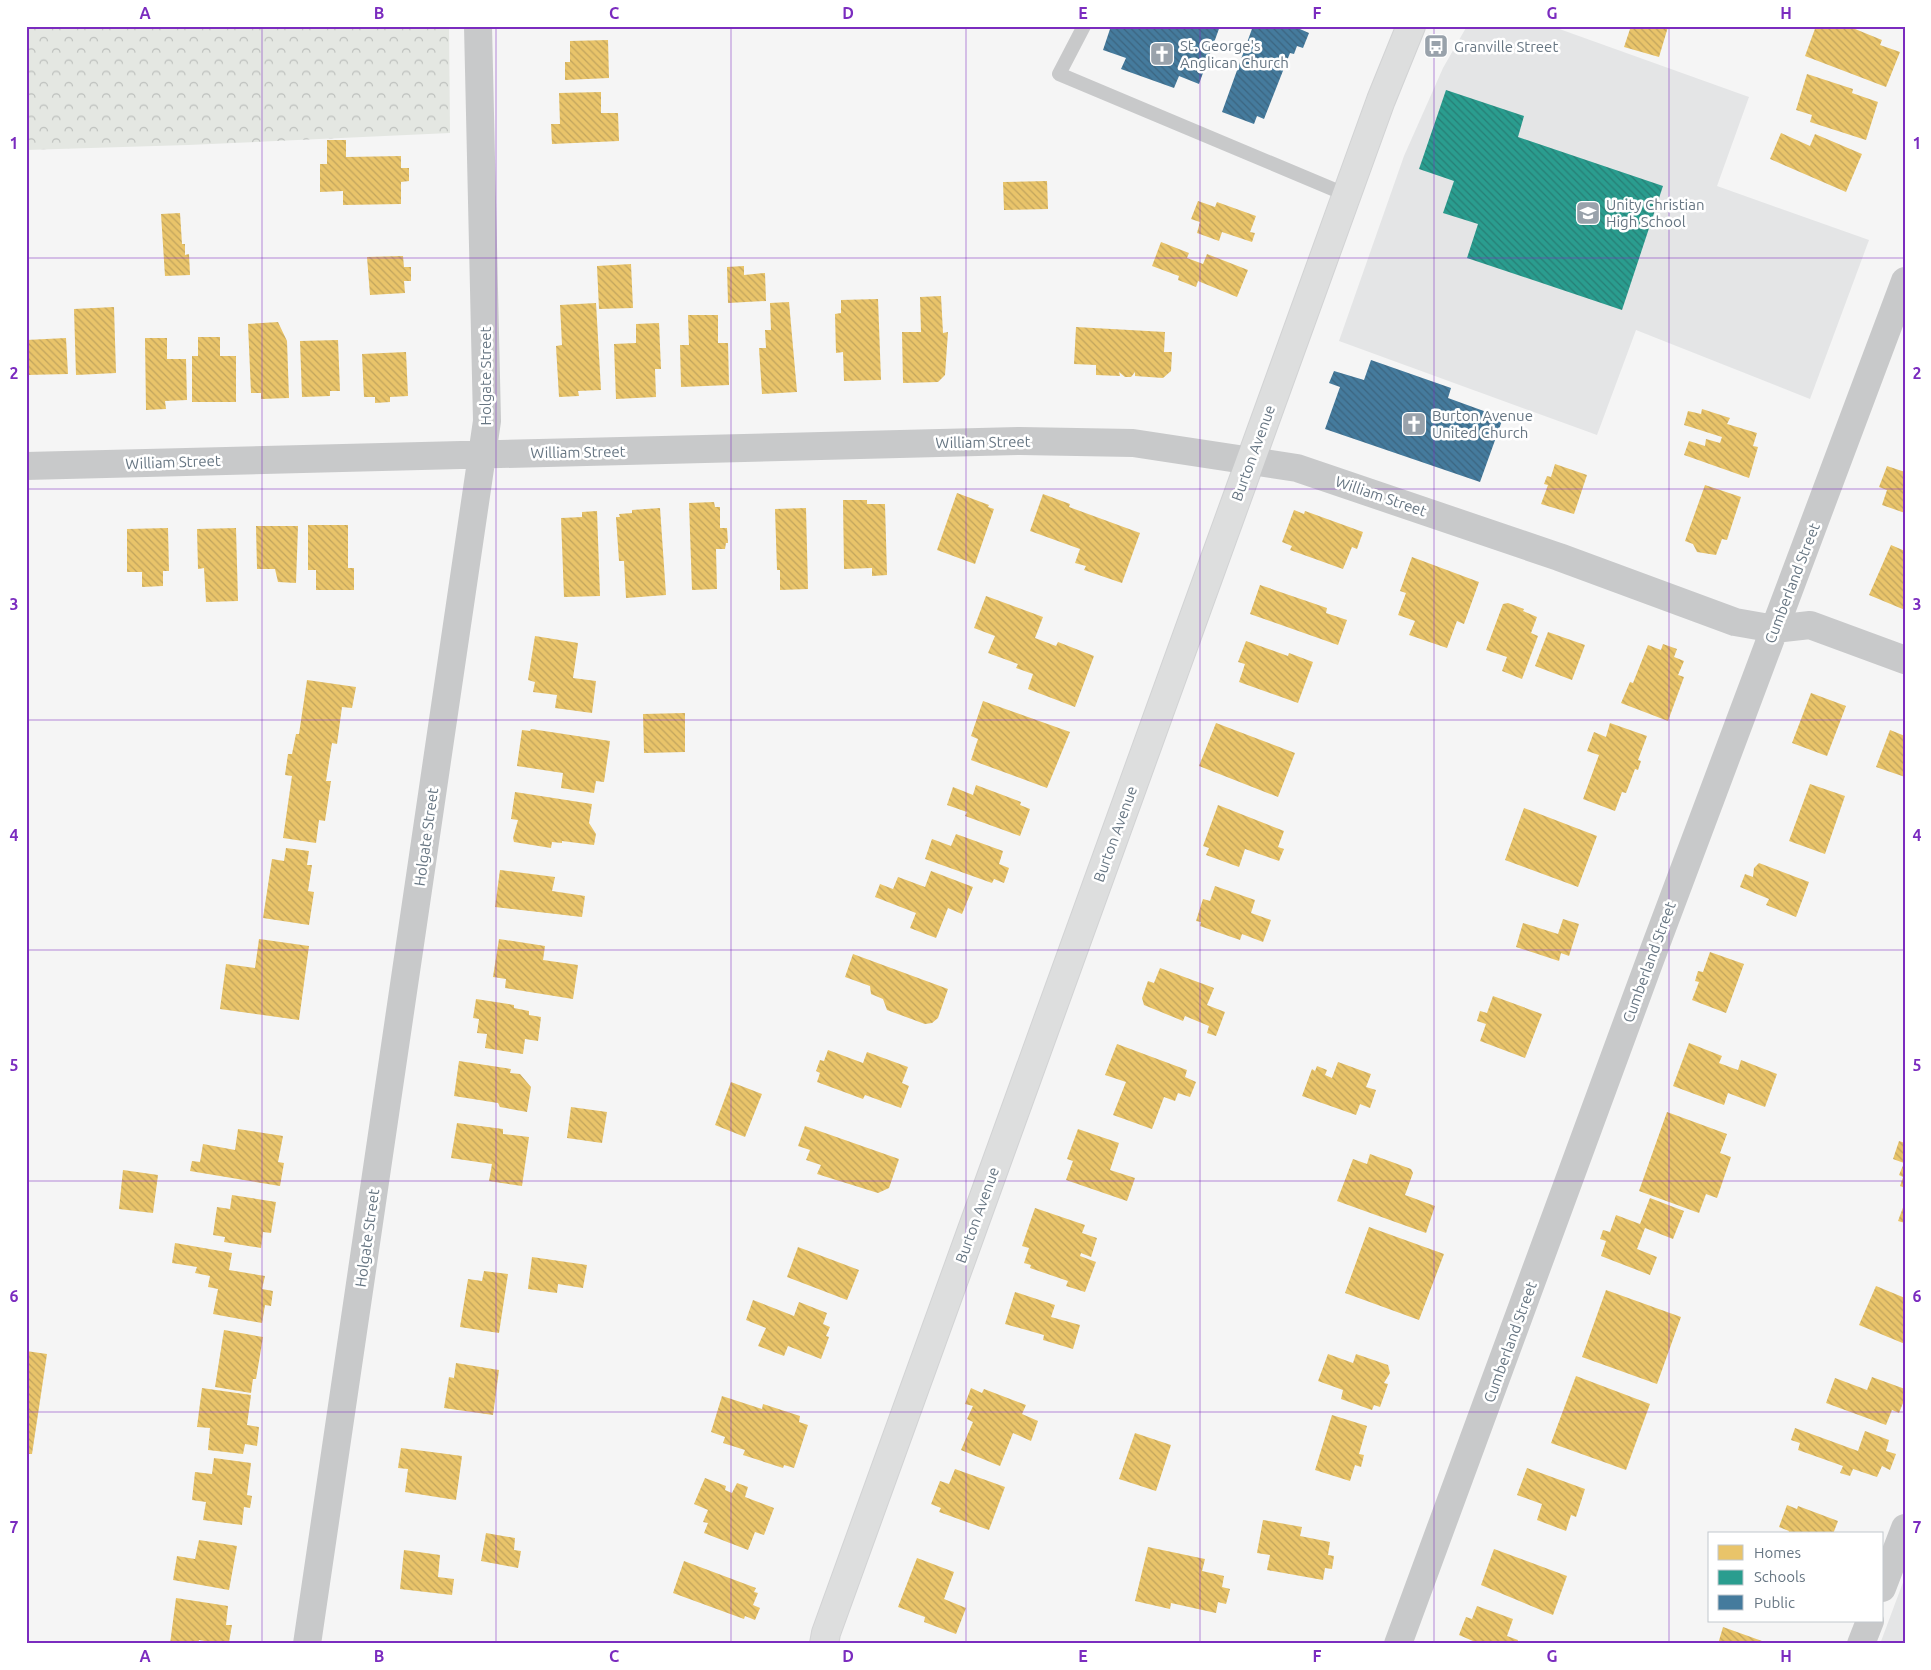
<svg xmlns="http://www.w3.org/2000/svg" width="1931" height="1670" viewBox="0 0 1931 1670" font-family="Ubuntu,sans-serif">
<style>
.built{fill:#e4e5e6}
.park{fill:url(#park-crowns)}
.homes{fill:url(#homes-back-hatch)}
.schools{fill:url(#schools-back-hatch)}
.public{fill:url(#public-back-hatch)}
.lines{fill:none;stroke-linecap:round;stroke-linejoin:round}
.secondary-casing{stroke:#d2d3d4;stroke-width:30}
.lane{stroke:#c8c9ca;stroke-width:14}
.street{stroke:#c8c9ca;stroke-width:28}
.secondary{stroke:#dddede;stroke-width:28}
.grid{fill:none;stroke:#7b2cbf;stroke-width:1;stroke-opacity:0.55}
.labels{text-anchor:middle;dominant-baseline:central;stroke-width:5;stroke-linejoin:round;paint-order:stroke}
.poi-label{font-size:15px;fill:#677683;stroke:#fff;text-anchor:start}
.street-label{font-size:15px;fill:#677683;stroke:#fff}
.neatline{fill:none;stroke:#7b2cbf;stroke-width:2}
.grid-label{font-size:16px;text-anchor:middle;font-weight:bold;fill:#7b2cbf}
</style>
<defs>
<pattern id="park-crowns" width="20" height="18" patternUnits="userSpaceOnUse" patternTransform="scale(1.25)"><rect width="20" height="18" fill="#e4e7e2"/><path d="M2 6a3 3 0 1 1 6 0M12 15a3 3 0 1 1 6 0" fill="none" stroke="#bdc0bd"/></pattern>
<pattern id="homes-back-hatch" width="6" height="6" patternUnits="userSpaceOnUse" patternTransform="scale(1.25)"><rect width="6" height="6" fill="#e9c46a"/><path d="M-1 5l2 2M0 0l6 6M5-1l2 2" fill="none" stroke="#c1a45d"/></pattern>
<pattern id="schools-back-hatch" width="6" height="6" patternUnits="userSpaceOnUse" patternTransform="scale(1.25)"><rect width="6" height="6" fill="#2a9d8f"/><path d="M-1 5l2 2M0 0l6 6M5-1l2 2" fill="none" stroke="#277e75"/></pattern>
<pattern id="public-back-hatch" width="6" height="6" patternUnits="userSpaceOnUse" patternTransform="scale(1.25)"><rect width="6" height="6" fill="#457b9d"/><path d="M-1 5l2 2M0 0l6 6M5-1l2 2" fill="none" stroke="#3c6580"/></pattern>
</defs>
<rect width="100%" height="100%" fill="#f5f5f5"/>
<path class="built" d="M1467 26H1551L1749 97 1717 186 1869 240 1810 399 1636 330 1597 435 1339 341 1404 156 1443 68Z
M1905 1577V1644H1880Z"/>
<path class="park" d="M26 26H449L450 133 188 145 26 150Z"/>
<path class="homes" d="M1631 26 1668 27 1659 57 1624 47Z
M1816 26H1856L1855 29 1882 40 1880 45 1900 52 1886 87 1805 56Z
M608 40 609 78 565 80V62H570V41Z
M1807 74 1853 89 1852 93 1878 102 1866 140 1810 122 1812 115 1796 110Z
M601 92V113H618L619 141 552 144 551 124H560L559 93Z
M1781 133 1810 146 1815 134 1862 154 1846 192 1770 159Z
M327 140H346V157L401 156V168H409V181L401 182V204L343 205V191L320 192V164H327Z
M1047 181 1048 209 1004 210 1003 182Z
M1198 201 1215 207 1217 202 1256 216 1250 232 1255 233 1252 242 1222 232 1219 241 1197 233 1200 222 1191 219Z
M180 213 182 244H185V255L189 254 190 275 165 276 161 214Z
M1161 242 1189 253 1187 258 1203 264 1207 254 1248 270 1237 297 1198 281 1196 287 1178 280 1179 276 1152 266Z
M403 256 404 267H411V281H404L405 293 370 295 367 257Z
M631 264 633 308 599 309 597 266Z
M744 266V275L765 273 766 301 728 303 727 267Z
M941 296 943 333 948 332 945 375 938 382 903 383 902 332H921L920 297Z
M878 299 881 380 844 381 843 352 836 353 835 314 841 313V300Z
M789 302 797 392 762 394 759 348H766L765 330H771L770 303Z
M596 303 601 390 578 391 579 396 559 397 556 346 562 345 560 305Z
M114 307 116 373 76 375 74 309Z
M688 315H718V343H728L729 385 681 387 680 345H689Z
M278 322 287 341 289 398 261 399V393H251L248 324Z
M659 323 661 369H655L656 397 616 399 614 344 636 343V324Z
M1076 327 1165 332 1164 352H1172L1171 371 1163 378 1135 376V372L1131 377H1125L1119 372 1120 376 1096 375V365L1074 364Z
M198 337H220V356H236V402H192V356H198Z
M66 338 68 374 26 375V340Z
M145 338H167V359H186L187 400 165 401 166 409 146 410Z
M338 340 340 391H330V396L302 397 300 341Z
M406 352 408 396 390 397V402L375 403V397H364L362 354Z
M1702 409 1730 418 1727 424 1757 433 1753 446 1758 447 1749 478 1684 455 1689 441 1705 446 1706 439 1720 443 1722 437 1684 425 1688 411 1701 414Z
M1555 464 1587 475 1574 514 1541 504 1548 485 1544 484 1547 476 1551 477Z
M1887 466 1905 472V513L1882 505 1887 490 1879 487Z
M1705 485 1741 497 1727 540 1722 539 1716 555 1697 552 1693 544 1685 541Z
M957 493 989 505 988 507 994 509 975 564 937 550Z
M1043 494 1070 504 1069 507 1140 533 1122 583 1084 570 1086 566 1075 563 1080 549 1030 531Z
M843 500H867V504H885L887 575 872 576V568L844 569Z
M714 502 715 507H720V528H727L728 543H726L725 549H716L717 589 692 590 689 503Z
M660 508 666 595 626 598 624 561H619L616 517H620L619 514 632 513V510Z
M806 508 808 589 780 590V570H777L775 509Z
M1294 510 1304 514 1305 511 1363 532 1357 549 1352 547 1343 569 1290 550 1292 546 1282 542Z
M597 511 600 596 564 597 561 518 582 517V512Z
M308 525H348V568H354V590H316V570H308Z
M256 526H298L296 583 278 582 275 569H257Z
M168 528 169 571H163V586L142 587V572H127V529Z
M236 528 238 601 206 602 204 568 198 569 197 529Z
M1891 545 1905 551V610L1869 595Z
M1412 557 1479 582 1464 624 1457 621 1447 648 1409 635 1415 621 1398 615 1406 593 1400 591Z
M1260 585 1327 608 1326 613 1347 620 1338 645 1250 614Z
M986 596 1043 617 1035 638 1056 646 1058 642 1094 656 1075 707 1028 689 1033 674 1016 668 1018 664 988 653 995 636 974 628Z
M1508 603 1524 609 1523 611 1537 617 1531 633 1538 636 1522 679 1502 671 1507 657 1486 650 1503 604Z
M1548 632 1585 645 1572 680 1535 666Z
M535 636 578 643 573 678 596 681 592 713 555 708 557 695 533 692 535 682 528 680Z
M1246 641 1288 656 1289 653 1313 662 1298 703 1239 682 1245 664 1238 662Z
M1663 644 1677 649 1674 657 1684 661 1678 675 1684 677 1668 721 1621 703 1630 682 1633 683 1648 645 1661 650Z
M307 680 356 687 352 708 342 707 337 744 332 743 326 781H331L325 821 319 820 316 843 283 838 292 776 285 775 288 754H292L296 734H299Z
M1811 693 1846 706 1827 756 1792 743Z
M983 701 1070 732 1047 788 971 760 978 739 971 736Z
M685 713V752L644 753 643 714Z
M1216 723 1295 753 1278 797 1199 766Z
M1610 723 1647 736 1638 760 1641 761 1638 770 1635 769 1626 793 1622 792 1615 811 1583 799 1599 755 1587 751 1594 732 1606 737Z
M531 729 610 741 604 782 596 781 594 793 561 788 563 773 517 766 522 730 530 731Z
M1890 730 1905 736V777L1876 767Z
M1810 784 1845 796 1825 854 1789 841Z
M976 785 1021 802 1020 805 1030 809 1020 836 965 816 967 812 947 805 953 787 973 795Z
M515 792 592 804 589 823 596 834 594 845 562 841V843L552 842 551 848 514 842 513 838 518 820 511 819Z
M1218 805 1284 831 1278 847 1284 849 1279 861 1245 849 1239 867 1206 855 1209 848 1203 846Z
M1524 808 1597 836 1578 887 1505 860Z
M956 834 1003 851 999 864 1009 868 1004 883 994 879 992 883 925 859 932 839 951 846Z
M286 848 309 851 307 865H312L308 891 314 892 309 925 263 918 272 859 284 861Z
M1759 863 1809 882 1796 917 1766 905 1769 899 1740 887 1745 874 1753 877 1754 868Z
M500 870 555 877 552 891 585 896 582 917 495 907Z
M931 871 973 887 962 914 948 908 936 938 910 928 916 913 875 897 880 884 893 889 898 877 925 887Z
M1215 886 1255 900 1251 913 1271 920 1263 942 1242 934 1240 940 1200 926 1201 922 1196 921 1203 899 1210 901Z
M1563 919 1579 924 1569 956 1561 953 1559 961 1516 947 1523 923 1558 934Z
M259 939 309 946 299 1020 220 1009 226 964 255 968Z
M499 939 545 946 543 960 578 965 573 999 505 988 506 979 493 977Z
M1710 952 1744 964 1726 1013 1692 1000 1699 982 1695 981 1698 971 1703 972Z
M853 954 948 989 938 1018 932 1023 925 1024 887 1010 883 999 871 994 870 986 845 977Z
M1160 968 1214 988 1207 1005 1225 1012 1216 1036 1207 1033 1209 1026 1185 1016 1183 1021 1144 1005 1142 998 1148 981 1154 983Z
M1493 996 1542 1014 1525 1058 1480 1041 1486 1024 1477 1021 1480 1011 1487 1013Z
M476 999 514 1005V1008L529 1011V1015L541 1017 538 1041 525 1039 523 1054 485 1048 487 1034 477 1033 479 1019 473 1018Z
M1689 1043 1722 1056 1719 1063 1738 1070 1741 1060 1777 1074 1765 1107 1728 1093 1724 1105 1673 1086Z
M1117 1044 1187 1070 1185 1077 1196 1082 1190 1097 1178 1093 1175 1101 1164 1097 1152 1129 1113 1115 1126 1082 1105 1075Z
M828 1050 863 1063 867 1052 908 1067 902 1083 909 1086 901 1108 865 1095 863 1099 817 1082 820 1073 816 1071 820 1060 824 1061Z
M459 1061 511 1069 510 1073 520 1074 531 1087 527 1112 500 1107 498 1103 454 1096Z
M1338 1062 1371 1074 1366 1087 1376 1090 1370 1108 1360 1104 1356 1115 1302 1096 1312 1069 1315 1071 1317 1066 1327 1070 1325 1075 1332 1078Z
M731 1082 762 1094 745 1137 715 1125Z
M571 1107 607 1112 602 1143 567 1138Z
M1667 1112 1727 1134 1720 1153 1731 1157 1717 1198 1706 1194 1699 1213 1639 1191Z
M457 1123 503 1129V1134L529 1137 522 1186 489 1181 492 1164 451 1158Z
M805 1126 899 1159 889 1188 878 1193 817 1174 821 1165 806 1160 810 1150 798 1146Z
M238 1129 283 1136 278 1162 284 1163 280 1186 190 1171 192 1161 200 1162 203 1144 235 1150Z
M1078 1129 1119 1143 1110 1170 1135 1178 1127 1201 1066 1180 1073 1161 1067 1159Z
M1899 1141 1905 1143V1188L1900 1186 1903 1177 1899 1175 1904 1163 1893 1159Z
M1370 1154 1411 1169 1413 1173 1405 1195 1435 1206 1426 1233 1337 1201 1353 1159 1367 1164Z
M123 1170 158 1175 153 1213 119 1209Z
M232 1195 276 1202 271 1233 263 1232 261 1248 224 1242 225 1237 213 1235 217 1207 230 1209Z
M1650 1198 1684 1211 1673 1239 1645 1228 1637 1249 1657 1257 1650 1275 1601 1256 1606 1241 1600 1239 1603 1230 1610 1232 1616 1215 1640 1224Z
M1905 1202V1223L1898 1221Z
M1035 1208 1085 1225 1082 1233 1097 1238 1091 1257 1081 1253 1080 1256 1096 1262 1085 1292 1066 1286 1068 1281 1030 1268 1031 1265 1024 1263 1029 1248 1022 1246Z
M1369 1227 1444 1254 1419 1320 1345 1293Z
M175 1243 232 1253 229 1270 265 1276 262 1289 273 1291 271 1306 265 1305 262 1323 213 1314 218 1289 208 1287 210 1276 195 1273 197 1267 172 1263Z
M798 1247 859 1270 847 1300 787 1277Z
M532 1257 587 1265 583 1288 558 1284 557 1293 528 1289Z
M484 1271 508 1274 499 1333 460 1327 468 1279 482 1281Z
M1876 1286 1905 1298V1344L1859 1325Z
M1606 1290 1681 1317 1657 1384 1582 1357Z
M1015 1292 1055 1305 1051 1317 1080 1325 1073 1349 1043 1340 1044 1335 1005 1324Z
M753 1300 794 1316 799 1302 827 1313 823 1324 830 1327 826 1336 829 1337 821 1359 788 1346 784 1356 758 1346 766 1328 746 1320Z
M224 1330 263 1337 256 1379H253L251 1393 215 1387Z
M26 1351 47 1354 32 1454H26Z
M1328 1354 1353 1363 1356 1354 1388 1365 1390 1373 1384 1383 1388 1384 1380 1407 1374 1405 1372 1410 1341 1399 1343 1390 1318 1381Z
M456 1363 499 1370 493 1415 444 1408 449 1377 454 1378Z
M1576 1376 1650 1404 1626 1470 1551 1443Z
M1872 1377 1905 1389V1398L1899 1413 1892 1410 1886 1425 1826 1403 1835 1378 1867 1390Z
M202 1388 251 1395 247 1425 259 1427 257 1446 245 1444 243 1454 208 1450 210 1428 197 1427Z
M971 1388 982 1393 984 1389 1026 1405 1022 1414 1038 1421 1031 1441 1013 1433 1000 1466 961 1450 973 1422 967 1419 973 1406 965 1404Z
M722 1396 762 1409 763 1404 800 1416 799 1422 808 1425 794 1468 784 1465 783 1468 743 1455 745 1450 723 1443 725 1437 711 1432Z
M1332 1415 1367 1426 1359 1454 1364 1455 1361 1467 1355 1465 1350 1481 1315 1470Z
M1795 1428 1858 1451 1865 1431 1889 1440 1886 1451 1896 1454 1890 1470 1882 1466 1877 1477 1853 1469 1850 1476 1840 1473 1843 1466 1798 1450 1800 1443 1791 1440Z
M1135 1433 1171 1445 1156 1491 1119 1479Z
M401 1448 462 1456 456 1500 405 1492 408 1469 398 1468Z
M214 1458 251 1463 247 1495 252 1496 250 1508 244 1507 242 1525 203 1520 206 1502 192 1500 195 1472 212 1474Z
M1527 1468 1585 1489 1576 1517 1571 1515 1566 1531 1537 1520 1542 1504 1517 1495Z
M955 1469 1005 1487 989 1530 939 1512 941 1508 931 1504 940 1481 949 1484Z
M705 1478 726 1486 725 1490 732 1493 737 1483 748 1487 745 1497 774 1508 764 1535 755 1532 748 1550 704 1533 708 1523 703 1522 708 1510 694 1504Z
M1787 1505 1797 1509 1798 1506 1838 1521 1833 1534H1788L1789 1531 1779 1527Z
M1263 1520 1302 1527 1300 1536 1330 1542 1328 1555 1334 1556 1332 1569 1325 1568 1323 1580 1267 1570 1270 1555 1257 1553Z
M486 1533 515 1538 514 1550 521 1551 518 1568 481 1561Z
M199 1540 237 1546 229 1590 173 1580 177 1556 195 1559Z
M1148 1547 1205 1559 1202 1571 1224 1576 1222 1587 1230 1589 1226 1604 1218 1602 1216 1613 1171 1603 1170 1609 1135 1601Z
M1494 1549 1567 1576 1553 1615 1481 1585Z
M404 1550 440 1555 438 1577 454 1579 452 1595 400 1589Z
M917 1558 954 1572 944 1599 966 1608 956 1634 924 1622 925 1617 898 1607Z
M684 1561 756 1588 754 1592 758 1593 753 1605 760 1608 755 1620 745 1616 744 1619 673 1593Z
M176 1598 228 1606 226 1625H232L229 1642 223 1641 222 1644 199 1640 198 1644H170Z
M1477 1606 1513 1619 1507 1636 1518 1640 1517 1644H1480L1459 1635 1466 1617 1472 1619Z
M1723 1627 1762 1641 1761 1644H1718Z"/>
<path class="schools" d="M1446 90 1524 116 1518 137 1663 186 1622 310 1467 258 1478 224 1443 213 1454 181 1419 169Z"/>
<path class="public" d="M1111 26H1220L1199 84 1179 76 1174 88 1121 69 1126 58 1103 50Z
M1253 26H1293L1309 33 1303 48 1297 46 1294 54 1290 53 1264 119 1257 116 1254 124 1222 112Z
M1371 360 1451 388 1448 398 1503 418 1480 482 1325 429 1340 387 1329 383 1334 371 1364 380Z"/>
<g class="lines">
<defs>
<path id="secondary" d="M824 1644 826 1633 1381 100 1411 26"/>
</defs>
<use href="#secondary" class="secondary-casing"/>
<path class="lane" d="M1084 26 1059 74 1347 195"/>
<path class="street" d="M26 466 1020 441 1133 443 1297 468 1559 557 1735 622 1775 629 1810 625 1905 660
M1882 1588 1905 1528
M307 1644 487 421 478 26
M1398 1644 1649 963 1905 281
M1861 1644 1870 1621"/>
<use href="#secondary" class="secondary"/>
</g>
<path class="grid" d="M262 26V1644M496 26V1644M731 26V1644M966 26V1644M1200 26V1644M1434 26V1644M1669 26V1644M26 258H1905M26 489H1905M26 720H1905M26 950H1905M26 1181H1905M26 1412H1905"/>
<defs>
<symbol id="bus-square" viewBox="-11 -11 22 22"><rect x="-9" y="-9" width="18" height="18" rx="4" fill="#99a2ab" stroke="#fff"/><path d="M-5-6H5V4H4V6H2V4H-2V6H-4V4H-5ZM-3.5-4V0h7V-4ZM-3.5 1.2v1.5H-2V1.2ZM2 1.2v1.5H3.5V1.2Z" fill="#fff"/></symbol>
<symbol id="church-square" viewBox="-11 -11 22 22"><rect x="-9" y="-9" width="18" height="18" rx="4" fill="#99a2ab" stroke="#fff"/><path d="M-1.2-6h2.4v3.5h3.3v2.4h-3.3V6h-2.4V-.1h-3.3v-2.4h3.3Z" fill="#fff"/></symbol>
<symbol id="school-square" viewBox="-11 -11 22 22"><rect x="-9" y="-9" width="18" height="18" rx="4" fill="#99a2ab" stroke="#fff"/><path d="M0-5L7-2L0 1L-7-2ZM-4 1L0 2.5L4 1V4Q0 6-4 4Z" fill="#fff"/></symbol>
</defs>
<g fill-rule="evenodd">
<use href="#bus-square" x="1422" y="32" width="28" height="28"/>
<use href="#church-square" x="1148" y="40" width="28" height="28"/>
<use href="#school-square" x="1574" y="199" width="28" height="28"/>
<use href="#church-square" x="1400" y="410" width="28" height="28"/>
</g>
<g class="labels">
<g class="poi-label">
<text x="1180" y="45">St. George's<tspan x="1180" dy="17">Anglican Church</tspan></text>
<text x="1454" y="46">Granville Street</text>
<text x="1606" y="204">Unity Christian<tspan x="1606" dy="17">High School</tspan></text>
<text x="1432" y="415">Burton Avenue<tspan x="1432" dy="17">United Church</tspan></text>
</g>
<g class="street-label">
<text transform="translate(485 376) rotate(-90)">Holgate Street</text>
<text transform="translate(983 442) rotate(-1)">William Street</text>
<text transform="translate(578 452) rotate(-1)">William Street</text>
<text transform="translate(1253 453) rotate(-70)">Burton Avenue</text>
<text transform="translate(173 462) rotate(-2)">William Street</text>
<text transform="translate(1381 496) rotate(19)">William Street</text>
<text transform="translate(1792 583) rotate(-69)">Cumberland Street</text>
<text transform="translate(1115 834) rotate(-70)">Burton Avenue</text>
<text transform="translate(426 837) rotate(-82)">Holgate Street</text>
<text transform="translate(1649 962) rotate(-70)">Cumberland Street</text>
<text transform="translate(977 1215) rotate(-70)">Burton Avenue</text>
<text transform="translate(367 1238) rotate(-82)">Holgate Street</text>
<text transform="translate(1510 1342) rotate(-70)">Cumberland Street</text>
</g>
</g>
<rect width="1931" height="1670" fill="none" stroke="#ffffff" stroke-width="55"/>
<rect x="1708" y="1532" width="175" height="90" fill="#ffffff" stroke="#c2c8cd"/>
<rect x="1718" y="1545" width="25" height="15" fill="#e9c46a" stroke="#c2c8cd"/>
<text x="1754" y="1558" font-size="15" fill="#677683">Homes</text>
<rect x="1718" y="1570" width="25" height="15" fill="#2a9d8f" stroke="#c2c8cd"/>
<text x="1754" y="1582" font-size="15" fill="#677683">Schools</text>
<rect x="1718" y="1595" width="25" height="15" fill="#457b9d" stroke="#c2c8cd"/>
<text x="1754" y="1608" font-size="15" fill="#677683">Public</text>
<rect x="28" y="28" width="1876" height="1614" class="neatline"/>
<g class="grid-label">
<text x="145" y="19">A</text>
<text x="379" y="19">B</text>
<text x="614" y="19">C</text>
<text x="848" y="19">D</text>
<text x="1083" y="19">E</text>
<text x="1317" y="19">F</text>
<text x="1552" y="19">G</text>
<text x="1786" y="19">H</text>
<text x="14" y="149">1</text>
<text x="1917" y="149">1</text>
<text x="14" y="379">2</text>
<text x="1917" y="379">2</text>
<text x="14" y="610">3</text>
<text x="1917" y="610">3</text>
<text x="14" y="841">4</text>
<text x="1917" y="841">4</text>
<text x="14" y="1071">5</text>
<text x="1917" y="1071">5</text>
<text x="14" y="1302">6</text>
<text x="1917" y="1302">6</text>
<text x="14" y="1533">7</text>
<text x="1917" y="1533">7</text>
<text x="145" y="1662">A</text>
<text x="379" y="1662">B</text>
<text x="614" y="1662">C</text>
<text x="848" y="1662">D</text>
<text x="1083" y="1662">E</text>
<text x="1317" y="1662">F</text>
<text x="1552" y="1662">G</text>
<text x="1786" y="1662">H</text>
</g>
</svg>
